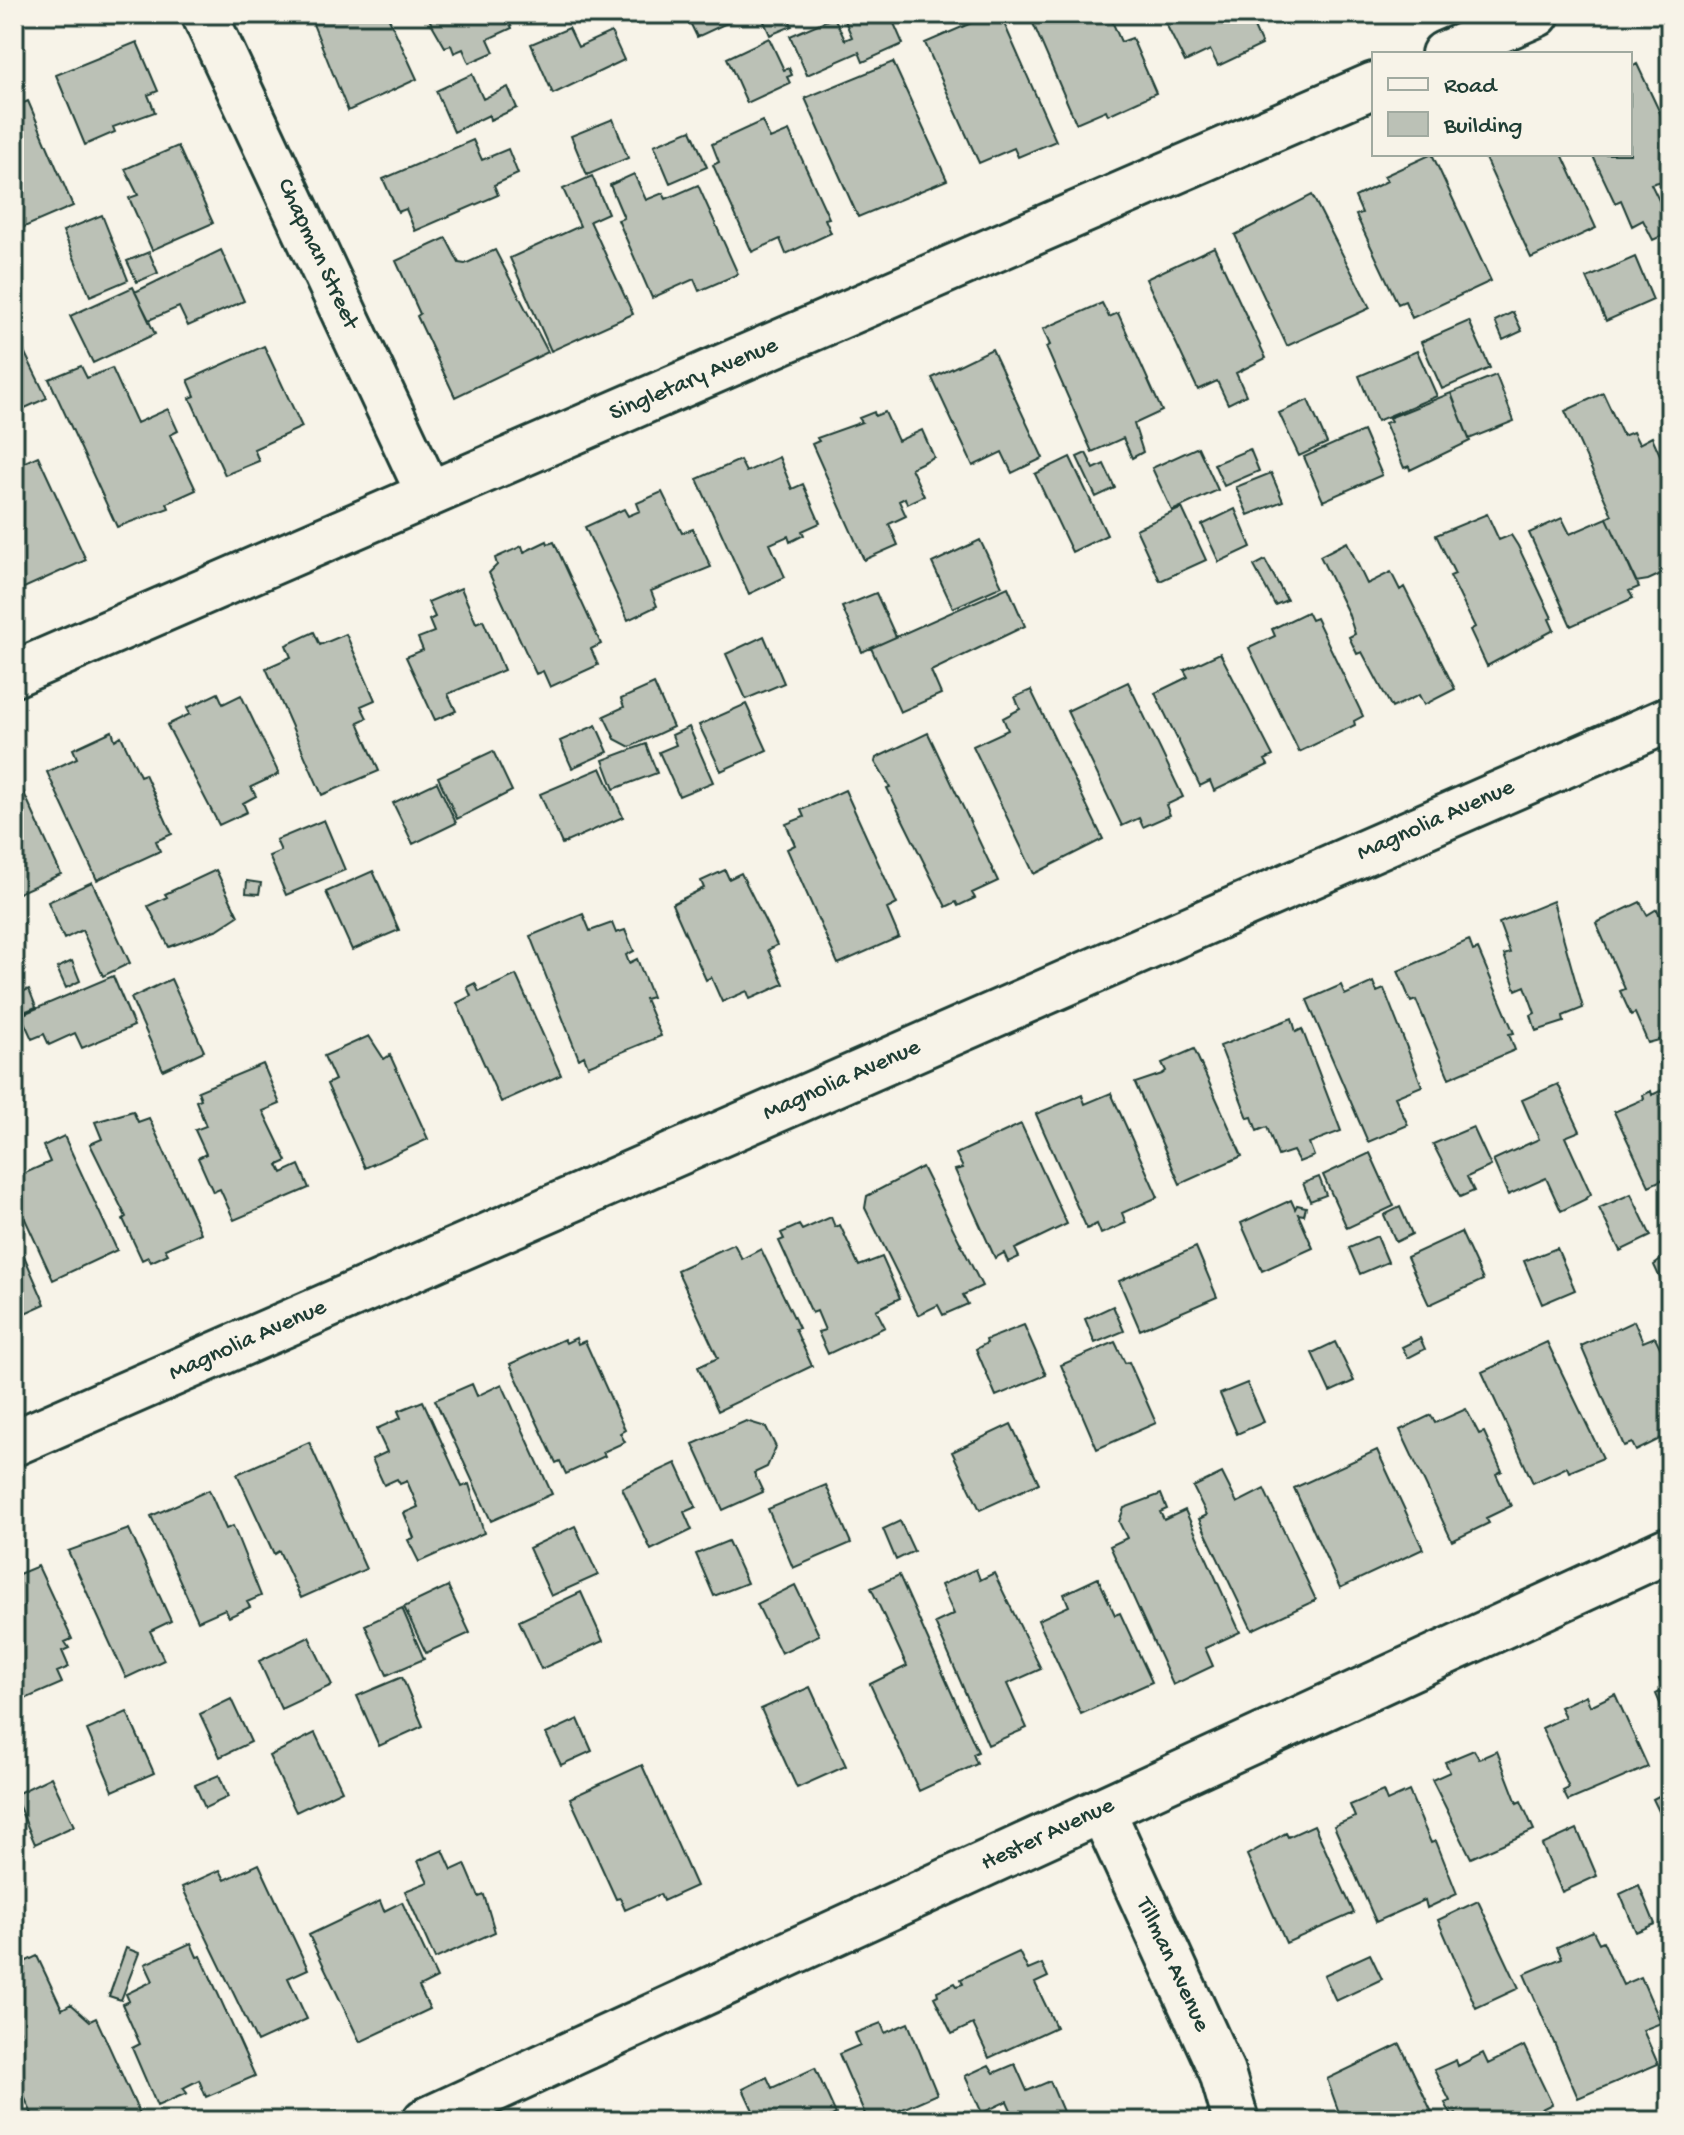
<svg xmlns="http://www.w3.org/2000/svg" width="1684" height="2135" viewBox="0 0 1684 2135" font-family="'Gochi Hand',sans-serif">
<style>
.building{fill:#bbc1b6;stroke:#1f3d34;stroke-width:2}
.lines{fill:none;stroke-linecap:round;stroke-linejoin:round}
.street-casing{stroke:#1f3d34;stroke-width:50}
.secondary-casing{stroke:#1f3d34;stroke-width:50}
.street{stroke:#f7f3e8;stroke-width:44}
.secondary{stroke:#f7f3e8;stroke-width:44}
.labels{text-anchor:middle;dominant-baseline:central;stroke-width:8;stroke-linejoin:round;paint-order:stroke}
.street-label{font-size:24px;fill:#1f3d34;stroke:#f7f3e8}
</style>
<rect width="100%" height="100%" fill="#f7f3e8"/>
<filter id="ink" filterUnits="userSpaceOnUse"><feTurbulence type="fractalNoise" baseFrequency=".0125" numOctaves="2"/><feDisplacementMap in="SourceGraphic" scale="16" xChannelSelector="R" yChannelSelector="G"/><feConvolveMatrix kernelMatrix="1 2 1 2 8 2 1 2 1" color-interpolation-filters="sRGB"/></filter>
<g filter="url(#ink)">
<path class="building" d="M309 14H387L417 79 348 111Z
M426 14H506L512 28 488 39 494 52 469 63 463 49 454 53 451 45 445 47Z
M686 14H741L742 16 697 37Z
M787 14 792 26 770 35 761 15Z
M842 14H890L903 44 863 62 859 52 807 75 790 36 834 17 845 40 852 37Z
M992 14H1000L1056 141 1018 157 1014 148 979 163 925 43Z
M1029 14H1109L1121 42 1132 38 1156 93 1108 115 1106 110 1076 123Z
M1161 14H1248L1262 45 1218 66 1210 50 1185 62Z
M569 28 578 47 611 32 624 60 553 94 531 44Z
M769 38 784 70 789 68 792 75 787 77 790 83 747 103 727 58Z
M137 42 158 91 148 95 155 112 113 127 115 132 85 145 56 75Z
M893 62 947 180 858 217 805 98Z
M1637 64 1670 134V179L1651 184 1670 223V232L1653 240 1643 220 1632 226 1621 200 1615 203 1592 154H1630V68Z
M472 74 483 99 508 87 517 108 490 120 489 115 454 132 436 91Z
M28 101 73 206 22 228 14 209V107Z
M613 119 628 158 587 175 571 136Z
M762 121 770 139 789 131 829 218 825 219 831 233 786 254 780 239 752 252 713 165 719 162 712 144Z
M691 130 707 167 670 183 654 145Z
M473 140 482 160 508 149 518 174 494 185 498 195 415 231 406 209 398 212 383 179Z
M178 146 213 223 152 250 129 198 138 195 125 169Z
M1432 154 1491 281 1412 318 1405 301 1398 304 1356 215 1362 213 1355 197 1387 181 1384 176Z
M1483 154H1562L1596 228 1531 258Z
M634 174 646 200 663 193 666 199 698 185 738 274 699 291 694 279 652 298 618 220 624 218 610 185Z
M592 176 608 213 590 221 633 314 551 351 510 258 580 226 563 189Z
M1312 195 1370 308 1287 346 1235 235Z
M102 215 128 280 90 296 63 231Z
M446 238 459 263 465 264 495 250 548 352 455 397 417 316 420 314 396 261Z
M1214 247 1266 358 1236 373 1246 395 1228 404 1217 381 1198 390 1146 279Z
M221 250 244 301 188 326 179 307 149 320 135 292Z
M149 252 158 273 137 282 127 261Z
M1635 257 1653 300 1606 321 1587 278Z
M133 287 155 334 93 363 70 316Z
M1102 303 1109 317 1118 313 1162 411 1134 424 1143 452 1132 458 1123 438 1092 452 1046 347 1050 345 1043 329Z
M1513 312 1522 331 1503 340 1495 321Z
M1469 321 1490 368 1442 389 1421 342Z
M18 339 47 398 14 413V341Z
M264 346 302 427 254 449 259 461 225 475 190 398 195 396 188 380Z
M992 349 1043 458 1012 473 1002 452 973 466 932 378Z
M1417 351 1437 396 1377 421 1359 376Z
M81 366 87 378 112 368 137 423 168 409 178 431 170 435 196 490 167 503 169 508 117 527 49 379Z
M1496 375 1514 421 1469 439 1451 393Z
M1451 393 1470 441 1410 470 1409 466 1404 468 1385 423 1391 421 1389 418Z
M1603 393 1623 436 1633 432 1639 444 1652 437 1670 477V570L1648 580 1636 582 1607 518 1612 515 1565 411Z
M1308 400 1327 443 1299 456 1279 413Z
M874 412 875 416 885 412 898 441 922 430 934 457 911 468 924 496 907 504 905 498 899 501 906 516 889 524 898 545 864 560 812 444 819 441 817 438 862 422 859 418Z
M1363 431 1382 475 1323 501 1304 457Z
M1198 447 1218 490 1172 511 1152 468Z
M1250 449 1259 471 1224 486 1214 464Z
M1086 453 1094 469 1104 464 1115 488 1096 497 1077 457Z
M38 456 86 560 15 592 14 467Z
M779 457 792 489 803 484 820 523 802 531 804 535 790 542 788 536 770 544 785 577 749 594 697 479 740 460 746 472Z
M1070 457 1107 535 1072 552 1035 474Z
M1271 473 1283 501 1248 515 1236 487Z
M662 492 682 533 693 529 711 567 651 591 657 606 628 620 585 527 624 509 628 516 640 511 637 503Z
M1182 508 1206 560 1160 581 1136 529Z
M1235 509 1251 547 1219 562 1202 525Z
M1487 514 1499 540 1511 535 1518 546 1552 618 1549 619 1554 630 1487 666 1470 630 1475 627 1450 576 1455 574 1436 535Z
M1562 518 1570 534 1607 518 1639 587 1629 591 1633 598 1571 626 1529 533Z
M980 540 1002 586 953 608 932 563Z
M547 541 548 544 554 542 601 644 591 649 598 665 550 687 543 671 536 674 489 573 497 565 495 558 522 546 524 552Z
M1347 542 1367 584 1391 572 1400 590 1404 587 1455 689 1424 705 1419 695 1392 708 1362 652 1357 654 1349 637 1355 634 1348 613 1320 556Z
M1265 560 1287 600 1275 605 1254 566Z
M1008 587 1025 626 931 671 941 694 900 712 871 648Z
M461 588 476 623 483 620 504 670 448 694 456 711 435 720 406 657 423 650 418 638 434 632 429 620 435 617 428 602Z
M876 593 896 637 862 652 842 607Z
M1307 612 1311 620 1316 618 1363 716 1354 721 1355 725 1299 752 1249 648 1275 636 1272 629Z
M314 632 320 645 346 634 375 700 361 706 367 718 358 722 379 771 322 795 266 668 291 657 286 645Z
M764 636 784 683 746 699 726 654Z
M1220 653 1273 756 1265 760 1268 765 1214 791 1210 781 1200 786 1155 693 1188 677 1184 670Z
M1128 682 1183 797 1166 805 1170 815 1143 827 1139 818 1122 826 1067 711Z
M654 684 673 727 630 747 615 739 604 716 624 707 621 699Z
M1031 690 1103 839 1034 874 973 746 1008 730 1003 718 1020 709 1015 697Z
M218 693 223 704 241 695 279 774 251 787 256 796 243 803 247 812 219 825 167 725 190 714 187 708Z
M746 704 767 750 721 771 699 725Z
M596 725 608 752 572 768 560 741Z
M689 727 713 782 679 796 659 752 676 745 672 735Z
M112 731 115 740 121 736 140 776 145 774 172 834 156 841 160 851 97 880 47 772 77 758 73 749Z
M928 733 998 881 972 893 975 898 958 906 956 902 946 907 887 788 890 787 875 762 876 758Z
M646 744 657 773 614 789 603 760Z
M493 751 512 791 457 819 438 777Z
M601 768 623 817 562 844 540 794Z
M14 771 61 874 14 895Z
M437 782 456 823 413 844 393 803Z
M845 790 897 904 887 909 899 937 838 964 787 849 795 845 786 824 804 817 801 810Z
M324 820 345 870 286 895 269 856 281 851 276 840Z
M216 870 238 916 218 929 169 947 148 906 167 897 165 894Z
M725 870 729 879 741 873 777 945 768 950 784 984 750 999 747 991 722 1002 711 977 706 980 672 904 704 888 701 881Z
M373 871 399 930 352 950 326 892Z
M247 881 261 883 259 894 246 893Z
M92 882 130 963 103 976 82 930 64 939 48 902Z
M1553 901 1583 1008 1563 1016 1564 1022 1536 1031 1531 1015 1535 1013 1525 986 1516 990 1504 955 1510 953 1499 923Z
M1640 902 1647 915 1657 909 1670 938V1037L1648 1043 1635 1013 1631 1015 1620 991 1625 989 1596 923Z
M583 914 590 931 612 923 616 933 625 930 634 951 626 955 629 963 637 959 652 997 645 999 661 1036 588 1066 584 1056 579 1059 530 936Z
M1469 940 1473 951 1478 949 1514 1033 1509 1034 1515 1050 1449 1078 1416 1000 1411 1002 1398 971Z
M72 961 80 981 66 988 57 968Z
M516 975 561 1075 501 1102 457 1003 471 996 467 987 475 983 479 992Z
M113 976 134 1026 82 1048 75 1033 49 1045 44 1034 32 1039 21 1015Z
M171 979 204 1051 163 1070 131 998Z
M1373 982 1377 992 1384 989 1422 1086 1395 1097 1408 1125 1368 1142 1307 1000 1341 985 1345 995Z
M29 989 36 1007 19 1014 14 995Z
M1292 1018 1296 1032 1302 1029 1341 1131 1309 1143 1314 1156 1299 1162 1293 1151 1278 1156 1267 1127 1257 1131 1252 1117 1248 1118 1220 1046Z
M369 1036 384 1059 390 1055 428 1139 365 1168 327 1084 335 1080 324 1056Z
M1194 1049 1242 1156 1180 1184 1135 1083 1162 1074 1166 1071 1162 1063Z
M263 1064 280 1104 263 1111 287 1161 278 1165 282 1173 299 1165 309 1188 234 1220 220 1189 213 1192 198 1158 206 1154 195 1130 206 1126 196 1101 201 1099 198 1091Z
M1558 1084 1580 1131 1565 1137 1591 1194 1586 1199 1561 1211 1546 1178 1508 1195 1493 1160 1539 1139 1522 1100Z
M1664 1089 1670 1102V1176L1649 1186 1614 1112 1644 1099 1643 1095 1651 1091 1652 1095Z
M1111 1093 1158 1197 1122 1213 1126 1223 1101 1234 1097 1224 1087 1229 1036 1114 1082 1095 1085 1104Z
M133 1111 138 1122 149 1118 201 1233 165 1249 168 1254 151 1262 148 1257 142 1260 123 1219 126 1217 90 1144 102 1139 95 1122Z
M1021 1124 1067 1224 1015 1249 1019 1257 1008 1262 1004 1253 995 1258 955 1170 963 1168 956 1154Z
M1473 1127 1491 1166 1467 1177 1474 1191 1460 1197 1433 1144Z
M64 1136 117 1250 53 1280 14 1195V1178L50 1162 43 1146Z
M1370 1153 1394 1206 1347 1228 1323 1175Z
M922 1167 982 1286 963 1295 968 1304 943 1315 938 1305 918 1315 865 1208 867 1196Z
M1319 1177 1326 1195 1310 1201 1303 1183Z
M1631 1194 1651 1236 1620 1251 1599 1208Z
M1291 1200 1295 1209 1297 1205 1306 1207 1304 1215 1298 1214 1313 1248 1262 1271 1241 1223Z
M1400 1207 1412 1234 1396 1242 1384 1215Z
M831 1217 835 1227 840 1225 859 1266 882 1257 900 1298 876 1310 885 1327 828 1354 818 1332 825 1330 817 1311 812 1313 779 1241 784 1239 781 1233 799 1225 802 1230Z
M1461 1232 1483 1280 1429 1305 1407 1257Z
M14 1233 45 1304 14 1318Z
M1377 1236 1388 1262 1360 1274 1349 1248Z
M734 1244 742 1259 761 1249 799 1328 795 1329 812 1366 718 1411 698 1367 718 1358 677 1270Z
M1196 1247 1217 1297 1140 1330 1119 1281Z
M1557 1248 1575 1290 1542 1304 1524 1261Z
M1670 1253V1300L1654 1265Z
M1113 1306 1124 1331 1095 1343 1085 1319Z
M1634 1321 1643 1342 1655 1337 1663 1353 1667 1352 1670 1358V1434L1636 1451 1632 1443 1624 1446 1581 1346Z
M1024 1325 1046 1375 996 1396 976 1349 987 1343 986 1340Z
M576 1338 578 1344 585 1341 625 1430 620 1433 625 1442 603 1452 605 1456 566 1474 560 1461 556 1463 510 1364 564 1339 566 1343Z
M1420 1338 1425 1349 1408 1358 1402 1347Z
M1115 1342 1125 1363 1129 1362 1156 1423 1097 1449 1061 1365Z
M1335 1342 1354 1381 1330 1392 1312 1353Z
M1547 1342 1603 1458 1569 1472 1567 1467 1533 1483 1482 1372Z
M1247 1383 1264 1422 1237 1434 1220 1394Z
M472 1384 477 1396 502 1384 552 1494 491 1521 435 1400Z
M423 1401 462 1487 469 1484 484 1533 419 1562 408 1540 414 1538 404 1513 418 1507 407 1481 400 1484 397 1479 384 1485 372 1459 387 1452 376 1429 401 1418 398 1411Z
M1466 1409 1479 1434 1484 1432 1502 1471 1496 1474 1511 1506 1486 1518 1489 1523 1452 1541 1400 1430 1431 1415 1435 1423Z
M746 1421 766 1427 776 1447 767 1467 754 1473 763 1492 723 1510 693 1444Z
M1011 1424 1039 1483 980 1510 952 1452Z
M309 1442 366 1569 301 1598 279 1551 274 1554 237 1474Z
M1377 1450 1423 1549 1340 1588 1294 1488Z
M676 1463 696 1507 684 1512 692 1530 651 1550 622 1488Z
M1222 1473 1237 1503 1264 1489 1316 1600 1252 1630 1199 1519 1207 1515 1193 1487Z
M826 1485 851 1543 793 1568 768 1509Z
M209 1490 226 1529 233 1526 261 1596 247 1602 250 1607 229 1617 225 1609 198 1621 151 1516Z
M1161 1494 1167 1509 1160 1512 1164 1520 1185 1510 1240 1632 1205 1648 1213 1666 1173 1685 1110 1546 1127 1538 1119 1522 1124 1508Z
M900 1521 914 1551 896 1560 883 1529Z
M575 1526 598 1575 551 1596 529 1548Z
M129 1529 171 1621 150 1631 164 1660 126 1678 68 1551Z
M728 1541 747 1583 714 1596 696 1554Z
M38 1566 72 1639 65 1642 69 1648 62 1651 69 1667 57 1672 62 1683 25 1699 14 1675V1576Z
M976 1569 980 1580 994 1573 1041 1669 1007 1684 1027 1728 988 1745 935 1623 954 1614 941 1585Z
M899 1575 978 1752 973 1754 977 1764 919 1791 870 1684 907 1666 871 1588Z
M1098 1578 1115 1615 1120 1613 1152 1682 1081 1714 1038 1620 1069 1606 1064 1594Z
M795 1585 819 1635 781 1653 757 1604Z
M448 1586 470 1633 426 1653 404 1607Z
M581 1592 603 1641 541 1669 519 1621Z
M402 1608 424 1659 387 1675 365 1625Z
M309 1637 332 1685 281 1709 259 1661Z
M1670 1674V1726L1656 1694 1664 1690 1659 1679Z
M402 1677 423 1726 379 1746 357 1696Z
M810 1687 846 1766 797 1788 761 1709Z
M1615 1694 1648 1767 1568 1801 1563 1791 1569 1788 1542 1728 1565 1717 1560 1707 1586 1695 1590 1706Z
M231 1699 251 1742 220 1757 200 1714Z
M127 1712 154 1773 113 1791 87 1730Z
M578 1719 592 1751 561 1765 546 1734Z
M315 1733 342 1790 296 1812 269 1756Z
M1474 1750 1479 1759 1497 1751 1517 1803 1521 1801 1534 1830 1471 1858 1432 1780 1450 1772 1445 1762Z
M642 1765 696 1886 663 1901 660 1894 625 1910 620 1898 616 1899 570 1798Z
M219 1775 228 1797 205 1808 195 1785Z
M51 1777 74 1826 35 1844 14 1795Z
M1670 1790V1834L1653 1799Z
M1383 1791 1387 1801 1409 1791 1431 1843 1436 1841 1457 1894 1427 1908 1425 1900 1376 1922 1334 1826 1355 1817 1350 1805Z
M1314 1825 1354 1913 1286 1943 1247 1855 1286 1833 1288 1837Z
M1577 1829 1597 1876 1562 1892 1542 1845Z
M443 1850 452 1870 465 1864 479 1897 484 1895 495 1932 435 1959 405 1891 428 1882 418 1861Z
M259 1864 308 1969 288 1978 307 2019 257 2042 182 1887 220 1870 225 1880Z
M1639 1885 1655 1924 1636 1932 1620 1894Z
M380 1901 384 1911 402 1902 437 1978 419 1987 430 2009 360 2042 309 1935Z
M1478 1901 1519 1988 1476 2008 1438 1920Z
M1593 1931 1599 1943 1603 1941 1623 1985 1641 1977 1661 2023 1643 2030 1658 2064 1578 2098 1524 1974 1562 1958 1557 1947Z
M191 1943 197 1957 201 1956 255 2076 206 2097 199 2080 183 2088 187 2093 157 2106 132 2048 140 2044 122 2004 129 2001 126 1994 153 1981 145 1964Z
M126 1948 139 1953 121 2000 109 1996Z
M1019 1952 1028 1970 1042 1964 1048 1977 1035 1983 1056 2027 989 2058 973 2024 952 2034 934 1997 938 1995 937 1991 955 1983 957 1986 963 1984 961 1979Z
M1370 1954 1382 1979 1336 2001 1324 1975Z
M37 1956 62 2009 71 2004 90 2021 96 2018 143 2121H35L14 2074V2056L22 2052 14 2035 20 2031 14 2018V1967Z
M881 2023 885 2033 908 2023 937 2094 900 2110 904 2121H868L839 2054 860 2045 855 2033Z
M1400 2044 1436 2121H1342L1327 2079Z
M1524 2046 1552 2104 1518 2121H1460L1456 2114 1452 2116 1445 2103 1450 2101 1434 2070 1456 2060 1458 2066 1483 2053 1488 2064Z
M1015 2064 1027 2091 1050 2081 1067 2121H1016L1007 2101 982 2113 965 2076 989 2065 994 2073Z
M815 2068 836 2114 828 2118 830 2121H758L743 2089 767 2077 772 2088Z"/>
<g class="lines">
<defs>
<path id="street" d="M204 14 429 494
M1444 54 1537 14
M14 674 1374 85
M14 1443 1670 719
M1102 1810 1222 2072 1236 2121"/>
<path id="secondary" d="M425 2121 1670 1549"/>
</defs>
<use href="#street" class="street-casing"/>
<use href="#secondary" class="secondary-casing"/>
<use href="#street" class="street"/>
<use href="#secondary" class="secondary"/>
</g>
</g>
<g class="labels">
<g class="street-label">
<text transform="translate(317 254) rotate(65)">Chapman Street</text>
<text transform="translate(694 380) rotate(-23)">Singletary Avenue</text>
<text transform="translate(1436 821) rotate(-24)">Magnolia Avenue</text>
<text transform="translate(842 1081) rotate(-24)">Magnolia Avenue</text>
<text transform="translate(248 1341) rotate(-24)">Magnolia Avenue</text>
<text transform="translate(1048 1835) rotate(-25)">Hester Avenue</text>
<text transform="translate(1172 1965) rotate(65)">Tillman Avenue</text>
</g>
</g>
<rect width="1684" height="2135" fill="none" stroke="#f7f3e8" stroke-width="48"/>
<rect x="24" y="24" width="1636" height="2087" fill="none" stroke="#1f3d34" stroke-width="3" filter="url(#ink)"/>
<rect x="1372" y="52" width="260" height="104" fill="#f7f3e8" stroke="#a1aaa0" stroke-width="2"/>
<rect x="1388" y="78" width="40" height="12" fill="#f7f3e8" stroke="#a1aaa0" stroke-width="2"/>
<text x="1444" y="92" font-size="24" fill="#1f3d34">Road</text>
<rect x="1388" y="112" width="40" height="24" fill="#bbc1b6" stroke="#a1aaa0" stroke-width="2"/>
<text x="1444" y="132" font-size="24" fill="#1f3d34">Building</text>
</svg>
